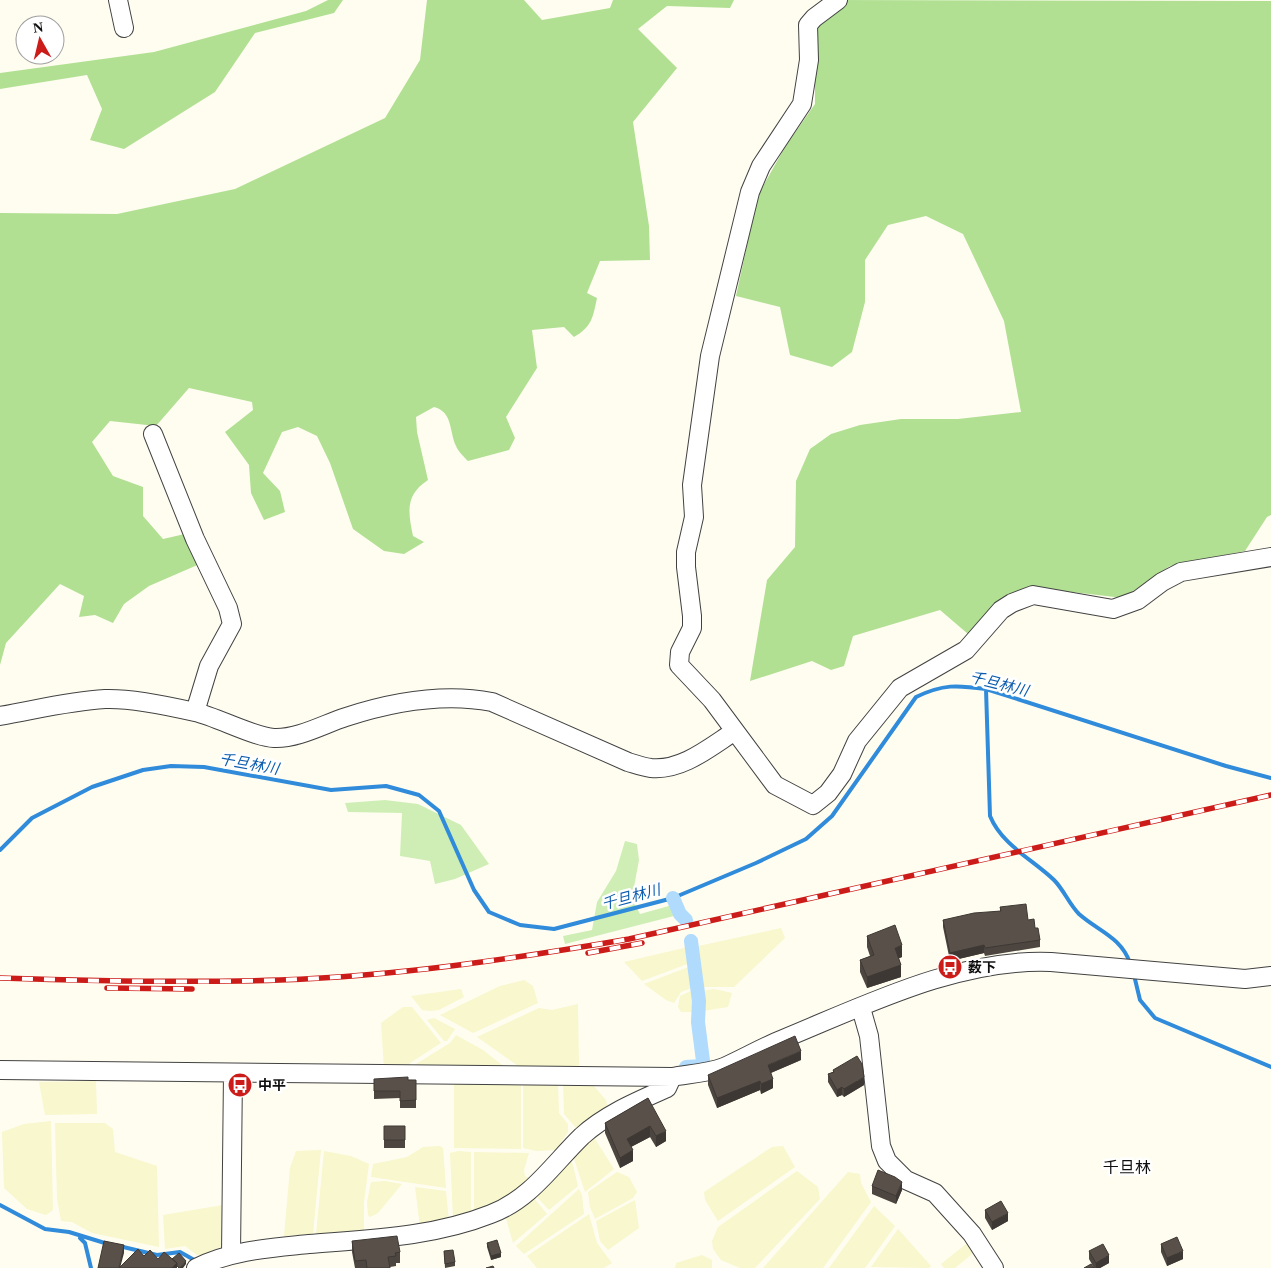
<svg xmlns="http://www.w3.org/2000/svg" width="1271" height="1268" viewBox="0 0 1271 1268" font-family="'Times New Roman','Noto Sans JP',serif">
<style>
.farmland{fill:#f8f7cd}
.green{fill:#cfeeb6}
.forest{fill:#b1e093}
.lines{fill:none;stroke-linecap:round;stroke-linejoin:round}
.stream{stroke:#308bda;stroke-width:4}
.canal{stroke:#b0dbfc;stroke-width:14}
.minor-casing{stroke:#424242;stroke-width:20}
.minor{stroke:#fff;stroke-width:18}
.rail-casing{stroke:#cc1c19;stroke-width:5.5}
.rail{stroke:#fff;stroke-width:4;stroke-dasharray:11;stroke-linecap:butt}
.wall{fill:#4d4540}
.shaded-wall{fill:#3e3834}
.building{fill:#59504a;stroke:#3e3834}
.labels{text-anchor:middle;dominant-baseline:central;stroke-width:5;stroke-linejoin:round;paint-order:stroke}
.poi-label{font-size:14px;font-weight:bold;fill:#0f0f0f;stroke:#fff;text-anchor:start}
.water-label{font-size:15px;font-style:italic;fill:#0c5cad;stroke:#fff}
.quarter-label{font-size:16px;fill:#0f0f0f;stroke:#fff}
</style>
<rect width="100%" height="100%" fill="#fffdf0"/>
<path class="farmland" d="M781 928 785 938 734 987H700L694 947Z
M688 947 690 963 642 981 624 962Z
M691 966 695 987 681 992 674 1003 666 1000 644 984Z
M524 980 533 986 538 1003 473 1033 440 1015 500 986Z
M461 989 464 997 439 1010 430 1011 422 1010 411 996Z
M714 989 732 993 728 1007 703 1011 701 991Z
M691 991H695L696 1012H681L678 1007 680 996Z
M578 1004 579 1066 521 1068 477 1037 539 1008 552 1010Z
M403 1007H412L441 1043 410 1063 409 1069 384 1068 381 1023Z
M434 1018 455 1029 447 1041H444L427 1020Z
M456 1035 483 1050 506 1068 420 1069 416 1064 450 1043Z
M454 1080H521V1149L454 1148Z
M96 1081 97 1114 45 1115 39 1082Z
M523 1084H558L559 1113 568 1124V1132L556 1150 536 1151 523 1148Z
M563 1084H592L606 1100 608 1110 577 1129 564 1114Z
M51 1121 53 1210 46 1215 27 1209 4 1188 2 1132 24 1124Z
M55 1123H105L113 1129 115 1152 157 1166 159 1247 92 1233 72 1222 61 1221 57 1199Z
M589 1137 595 1139 614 1169 585 1192 573 1156Z
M440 1146 443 1148 446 1188 371 1177 373 1164 407 1157 423 1147Z
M783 1146 795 1167 718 1221 705 1200 704 1192 772 1147Z
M321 1150 313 1234 284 1236 290 1168 296 1151Z
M324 1151 351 1156 369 1164 364 1202V1231L316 1234Z
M458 1151 471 1152V1214L453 1218 450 1153Z
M474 1152 529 1153 524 1170 525 1176 531 1179 510 1197 490 1208 474 1210Z
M570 1159 573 1165 578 1186 549 1210 536 1196Z
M797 1171 818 1187 820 1199 755 1268H740L721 1260 713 1249 712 1241 718 1227Z
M617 1172 629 1177 637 1192 633 1198 595 1219 590 1207 588 1192Z
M848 1172 860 1174 861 1183 871 1202 823 1268H763Z
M385 1181 402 1184 378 1213 370 1217 368 1215 367 1202 371 1182Z
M415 1187 446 1191 449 1221 420 1227Z
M579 1189 582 1195 584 1214 524 1254 516 1246Z
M533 1197 547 1214 513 1243 505 1215Z
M635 1200 639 1228 608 1250 600 1241 596 1221Z
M223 1205 225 1245 203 1255H197L185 1246 165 1249 163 1215Z
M874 1206 895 1226 865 1268H829Z
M589 1214 597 1243 612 1263 604 1268H537L527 1256Z
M898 1229 931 1266 929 1268 871 1267Z
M971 1240 977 1250 955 1268H944L941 1264Z
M702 1255 712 1260V1268H675L676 1263Z"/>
<path class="green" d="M385 800 418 804 461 825 489 864 455 879 435 884 430 861 400 856 402 813 348 812 345 803Z
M625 841 637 844 639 860 632 898 640 914 669 906 674 916 565 944 563 936 592 930 597 902 616 871Z"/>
<path class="forest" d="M328 0H343L334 13 255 33 215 92 124 149 90 140 102 109 87 75 0 89V73L154 52 306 11Z
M427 0H524L542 20 610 8 613 0H734L730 8 667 6 638 29 677 68 633 122 649 226 650 260 600 261 587 293 597 298C593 317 592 327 574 337L564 327 532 330 537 368 506 417 515 438 509 450 468 461C464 457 458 451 456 446 449 431 453 412 434 407L416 417 417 432 428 480C405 495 408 512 413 536L424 542 404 554 384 551 353 529 330 463 317 436 298 427 282 432 263 473 280 491 285 512 264 520 251 493 249 465 225 432 253 410 252 402 189 388 156 426 110 421 92 442 113 476 143 487V516L163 539 189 533 202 563 149 586 124 604 113 623 95 615 79 617 84 596 60 584 6 643 0 665V213L117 214 235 189 385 118 420 60Z
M834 0 1271 1V515L1267 517 1245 551 1170 566 1123 598 1038 588 1006 598 968 634 940 610 853 636 844 666 831 670 812 661 750 681 767 580 795 547 796 481 810 449 831 434 860 425 901 419H958L1021 412 1004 321 963 234 926 216 888 225 865 260V302L852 352 832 367 790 355 780 307 736 296 758 195 785 147 815 104V28Z"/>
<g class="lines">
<path class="stream" d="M986 689 990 816C1002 845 1032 859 1054 880 1064 890 1069 904 1079 914 1098 931 1121 937 1130 963
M0 850 32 818 92 787 143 770 171 766 204 767 331 790 386 786 419 795 439 811 474 890 489 912 520 925 554 929 673 898 756 863 806 839 832 816 916 697C943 684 957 685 986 689L1226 766 1271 778
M1134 975 1140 1000 1155 1018 1271 1067
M0 1205 45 1229 69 1232 108 1244
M80 1238 85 1243 91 1268
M119 1246 157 1255 180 1252 196 1261"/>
<path class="canal" d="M673 898 680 914 686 920
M686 1067 701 1066 703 1061 698 1022 699 1001 691 941"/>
<defs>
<path id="minor" d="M118 0 124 28
M838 0 814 18 808 25 809 60 802 104 761 166 750 192 710 356 692 485 694 517 686 552V567L692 616V628L680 652 679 665 712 700 775 785 813 805 828 793 842 774 857 741 900 688 966 650 1001 610 1012 603 1033 595 1113 609 1138 600 1162 582 1181 572 1271 557
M153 434 195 539 228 608 232 624 209 666 195 712
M0 716C35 710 69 701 105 699 131 698 169 706 195 712 217 717 254 737 274 738 298 739 324 724 346 717 392 702 445 693 492 702L628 762C635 764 643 767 651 768 682 771 710 747 735 731
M861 1008 869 1036 881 1146 887 1161 906 1180 935 1193 972 1234 994 1268
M0 1070 672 1077C689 1074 708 1073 724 1067 744 1058 763 1047 783 1039 866 1005 959 958 1051 962L1245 979 1271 976
M231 1254 233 1073
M196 1268C232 1250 270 1248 309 1244 371 1239 433 1237 491 1214 531 1199 553 1164 582 1136 606 1114 638 1101 667 1088L672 1077"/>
</defs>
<use href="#minor" class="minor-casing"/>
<use href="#minor" class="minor"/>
<defs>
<path id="rail" d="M588 953 642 943
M0 978C93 981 187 983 280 980 397 976 513 959 629 939L1271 795
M107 988 192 989"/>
</defs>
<use href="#rail" class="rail-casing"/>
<use href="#rail" class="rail"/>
</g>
<path class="wall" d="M1000 907 1028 920 1035 928 1040 940V947L985 956 984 953 950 961 943 927V920L1000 911Z
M867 936 902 957 899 958 901 977 867 988 860 972V960L870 956 867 947Z
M801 1060 771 1073 773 1088 761 1094 760 1090 717 1108 708 1085V1075Z
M833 1070 864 1085 844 1097 842 1095 837 1097 828 1082V1074L833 1072Z
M374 1079 416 1080V1108H400V1098L374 1099Z
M648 1098 666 1141 656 1147 650 1137 631 1147 633 1161 620 1168 605 1133V1123Z
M384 1126H405V1148H384Z
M872 1186 902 1190 896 1204 872 1194Z
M985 1210 1008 1221 992 1230 985 1218Z
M352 1241 400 1252V1263H396V1266L390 1267V1268H355L352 1252Z
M487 1243 501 1257 491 1260 487 1247Z
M1161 1244 1183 1259 1167 1266 1161 1252Z
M444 1251 455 1262V1266L445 1268Z
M1089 1251 1109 1263 1100 1268H1094L1089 1259Z"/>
<path class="shaded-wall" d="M902 945V957L895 960V948Z
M984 945V953L950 961V953Z
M901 965V977L867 988V977Z
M801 1051V1060L768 1074V1065Z
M864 1077V1085L844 1097V1089Z
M773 1079V1088L761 1094V1084Z
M760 1081V1090L717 1108V1098Z
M842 1087V1095L837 1097V1090Z
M650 1126V1137L627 1149V1139Z
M666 1131V1141L656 1147V1136Z
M633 1150V1161L620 1168V1158Z
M902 1182V1190L896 1204V1196Z
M1008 1213V1221L992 1230V1222Z
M124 1245V1253L120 1268H119Z
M1183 1251V1259L1167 1266V1258Z
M501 1253V1257L491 1260V1256Z
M1109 1255V1263L1100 1268H1096V1263Z
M186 1261V1264L183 1268H180Z
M177 1263V1268H172Z"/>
<path class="building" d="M1026 904 1028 920 1034 919 1035 928H1038L1040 940 985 948 984 945 950 953 943 920 974 913 1001 911 1000 907Z
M895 925 902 945 895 948 901 965 867 977 860 960 874 955 867 936Z
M795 1036 801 1051 768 1065 773 1079 761 1084 760 1081 717 1098 708 1075Z
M857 1056 862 1064 864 1077 844 1089 842 1087 837 1090 828 1074 834 1072 833 1070Z
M408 1077V1080H416V1100L400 1101V1091H374V1079Z
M648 1098 666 1131 656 1136 650 1126 627 1139 633 1150 620 1158 605 1123Z
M384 1126H405V1140H384Z
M878 1170 895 1177 902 1182 896 1196 872 1186Z
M1001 1201 1008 1213 992 1222 985 1210Z
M397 1236 400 1252 395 1253 396 1256 388 1257 390 1268H367L366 1260 355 1261 352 1241Z
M1177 1237 1183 1251 1167 1258 1161 1244Z
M497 1240 501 1253 491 1256 487 1243Z
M104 1241 124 1245 119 1268H98Z
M1103 1244 1109 1255 1096 1263 1089 1251Z
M138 1249 144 1256 150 1250 158 1259 164 1252 177 1263 172 1268H119Z
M453 1250 455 1262 445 1264 444 1251Z
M179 1253 186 1261 180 1268H179L177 1266V1263L172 1259Z
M1091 1264 1094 1268H1084Z
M493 1266 494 1268H486Z"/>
<defs>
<symbol id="bus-disc" viewBox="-11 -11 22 22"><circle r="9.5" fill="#cc1c19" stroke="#fff"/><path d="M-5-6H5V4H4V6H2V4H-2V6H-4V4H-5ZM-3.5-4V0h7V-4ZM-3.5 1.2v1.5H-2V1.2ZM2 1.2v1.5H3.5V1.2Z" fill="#fff"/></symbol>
</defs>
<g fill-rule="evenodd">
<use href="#bus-disc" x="936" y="953" width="28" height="28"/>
<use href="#bus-disc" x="226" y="1071" width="28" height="28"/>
</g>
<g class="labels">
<g class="poi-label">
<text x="968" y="967">薮下</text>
<text x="258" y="1085">中平</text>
</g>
<g class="water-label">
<text transform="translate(999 684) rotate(14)">千旦林川</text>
<text transform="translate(249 764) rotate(10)">千旦林川</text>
<text transform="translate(631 897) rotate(-15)">千旦林川</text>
</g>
<g class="quarter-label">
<text x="1127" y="1167">千旦林</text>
</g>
</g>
<g transform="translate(40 40) rotate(352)"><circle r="24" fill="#ffffff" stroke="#9f9f9f"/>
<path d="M0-4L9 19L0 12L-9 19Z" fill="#cc1c19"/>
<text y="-8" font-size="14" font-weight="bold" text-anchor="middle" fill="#0f0f0f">N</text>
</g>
</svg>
